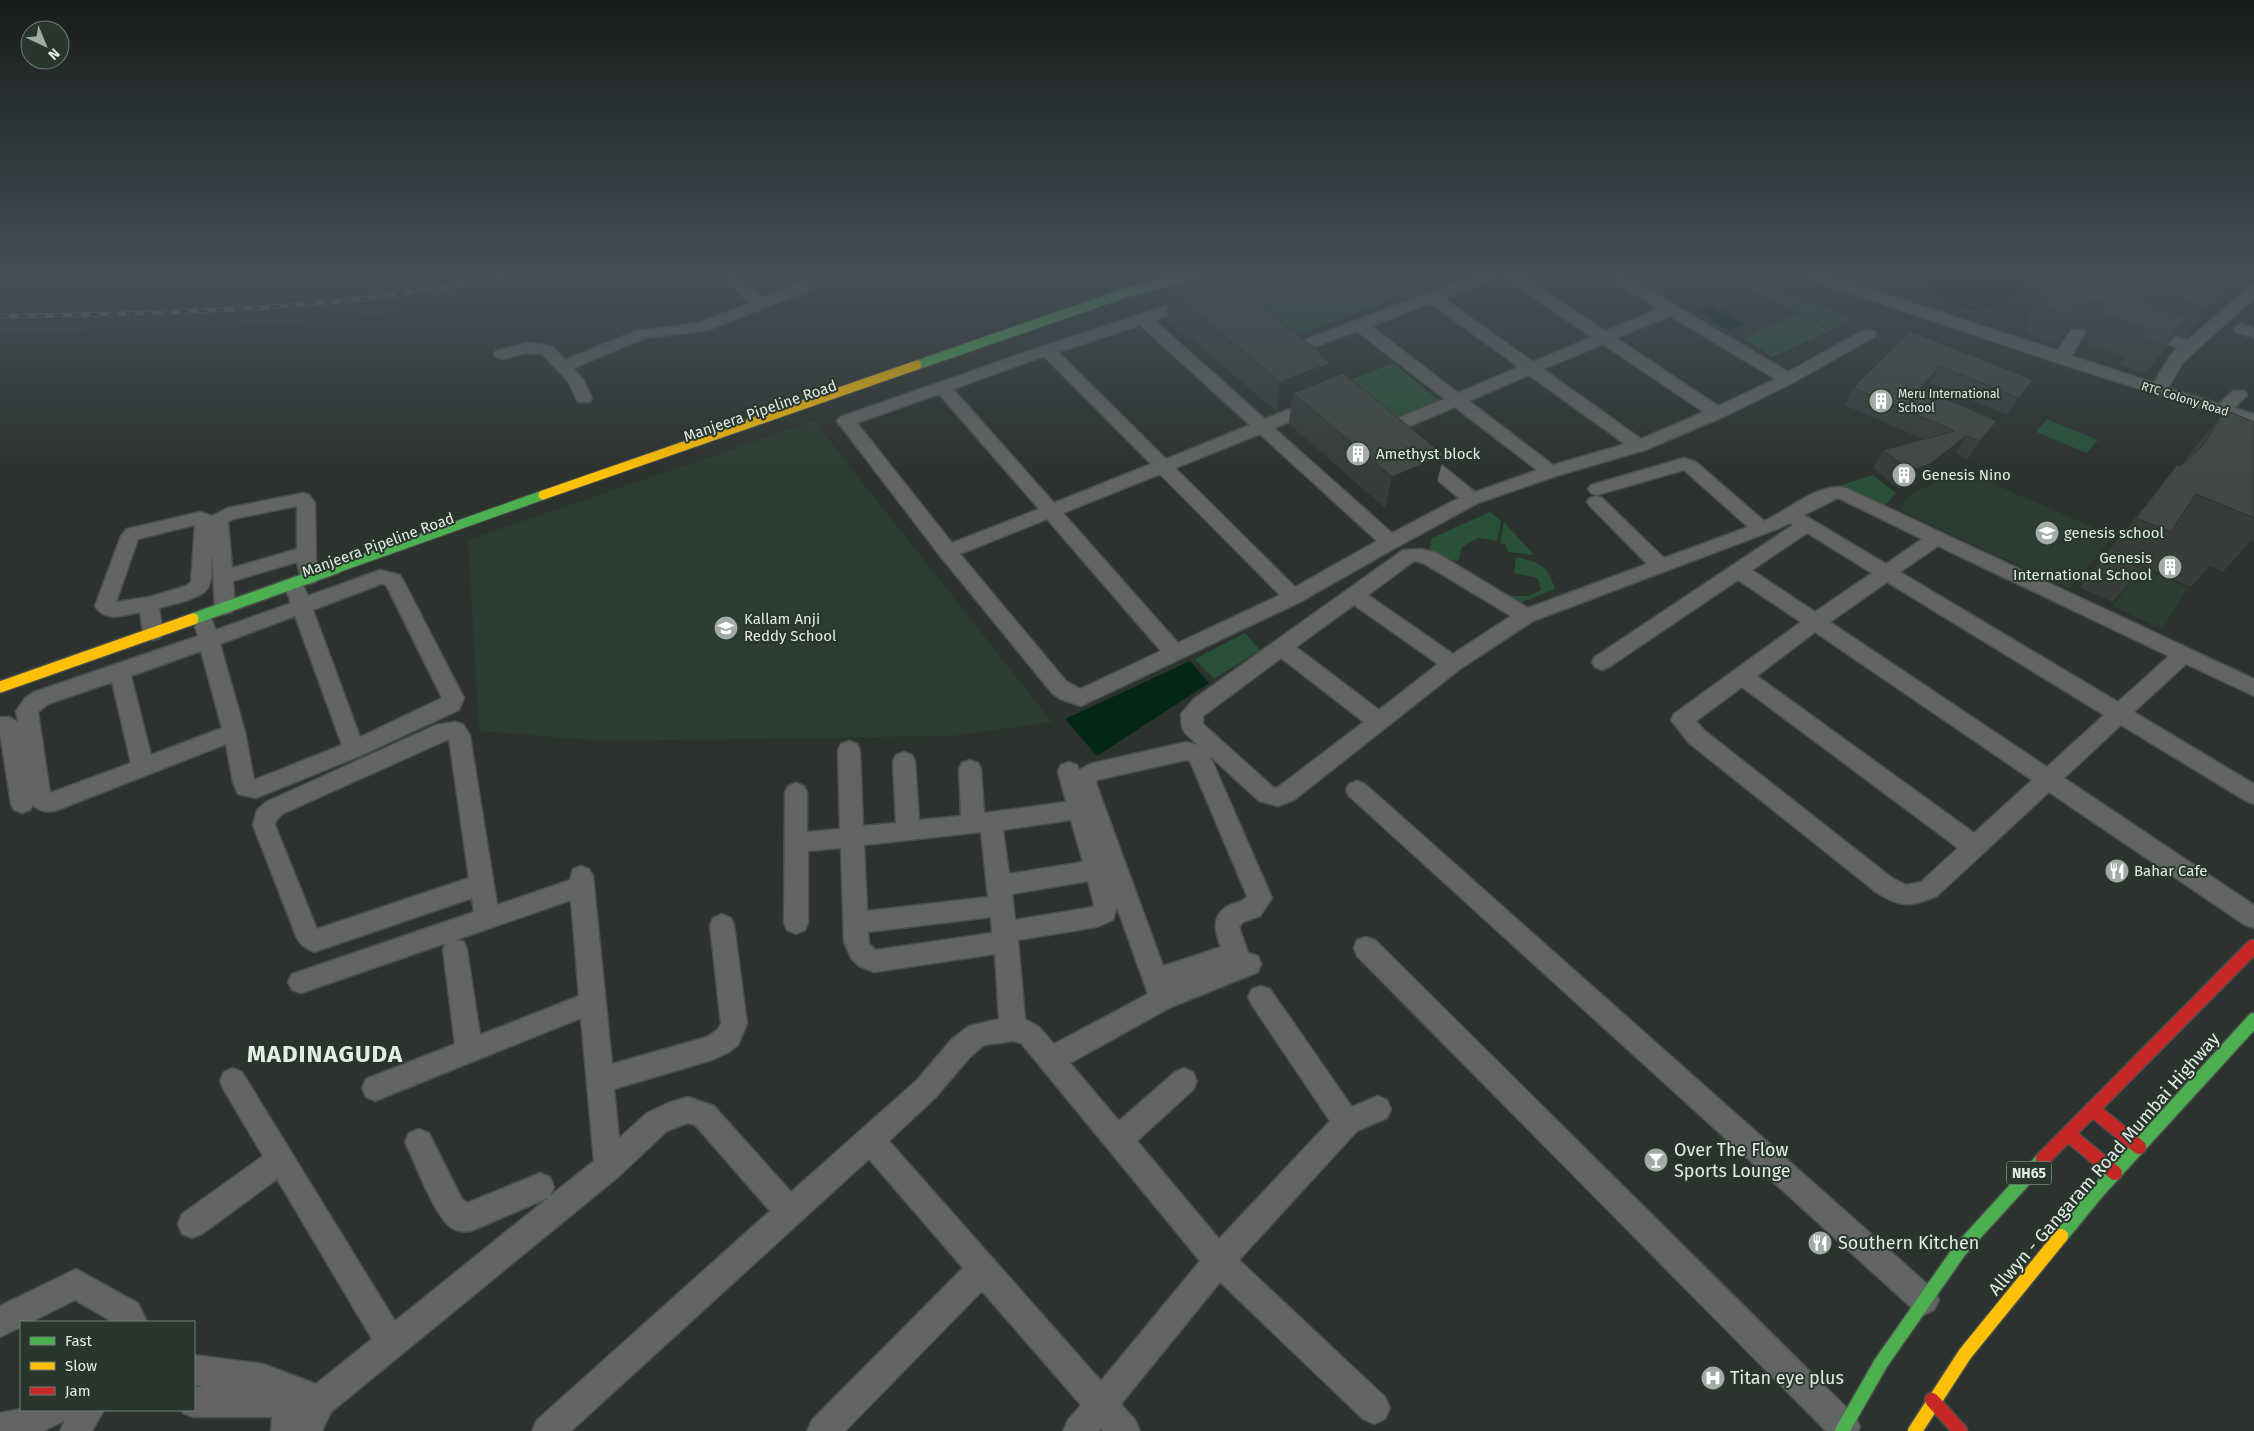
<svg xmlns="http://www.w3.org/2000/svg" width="2254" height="1431" viewBox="0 0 2254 1431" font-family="'Fira Sans',sans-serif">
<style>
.built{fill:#2b3d31}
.green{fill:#285138}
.water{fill:#042715}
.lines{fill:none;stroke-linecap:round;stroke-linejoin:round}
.street-casing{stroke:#4a4f4b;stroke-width:3}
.fast-far2-casing{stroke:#4a4f4b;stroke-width:11}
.fast-far1-casing{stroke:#4a4f4b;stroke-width:14}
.fast-casing{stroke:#4a4f4b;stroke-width:17}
.slow-far2-casing{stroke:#4a4f4b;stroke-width:11}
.slow-far1-casing{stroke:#4a4f4b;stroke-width:14}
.slow-casing{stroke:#4a4f4b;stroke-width:17}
.jam-far1-casing{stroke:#4a4f4b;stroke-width:14}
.jam-casing{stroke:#4a4f4b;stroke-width:17}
.street{fill:#626563;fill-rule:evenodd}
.fast-far2{stroke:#4caf50;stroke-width:9}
.fast-far1{stroke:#4caf50;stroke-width:11}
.fast{stroke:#4caf50;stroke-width:14}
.slow-far2{stroke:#ffc107;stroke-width:9}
.slow-far1{stroke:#ffc107;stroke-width:11}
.slow{stroke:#ffc107;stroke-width:14}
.jam-far1{stroke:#c62828;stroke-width:11}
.jam{stroke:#c62828;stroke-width:14}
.rail-casing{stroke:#646865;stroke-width:4.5}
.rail{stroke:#28362d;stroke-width:3;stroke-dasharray:9;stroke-linecap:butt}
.wall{fill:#383d3a}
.shaded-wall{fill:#2e322f}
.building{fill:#414743;stroke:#2e322f}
.labels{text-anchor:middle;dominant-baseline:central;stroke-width:4;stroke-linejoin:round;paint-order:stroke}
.far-poi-label{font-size:12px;fill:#e3ece6;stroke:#28362d;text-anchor:start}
.far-street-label{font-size:12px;fill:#e3ece6;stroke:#28362d}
.shield{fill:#28362d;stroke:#abb5ae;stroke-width:1}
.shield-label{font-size:14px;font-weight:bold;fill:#e3ece6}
.street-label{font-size:15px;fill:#e3ece6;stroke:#28362d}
.poi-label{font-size:15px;fill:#e3ece6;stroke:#28362d;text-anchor:start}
.near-poi-label{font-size:18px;fill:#e3ece6;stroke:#28362d;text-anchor:start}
.near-street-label{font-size:18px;fill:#e3ece6;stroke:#28362d}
.near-district-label{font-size:24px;font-weight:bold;letter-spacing:1px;fill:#e3ece6;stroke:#28362d}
</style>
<rect width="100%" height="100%" fill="#2c322e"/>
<path class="built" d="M285 273H592L545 286 378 316 205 329 0 330V286Z
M814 421 1052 722 951 736 604 741 479 731 468 540Z
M1962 470 2113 536 2070 589 1899 510 1911 494Z
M2142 567 2188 588 2162 629 2113 606Z"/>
<path class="green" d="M1306 273H1406L1428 288 1299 334 1238 286 1250 279Z
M1644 273H1703L1651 289 1634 278Z
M1717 273H1729L1846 315 1850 322 1831 330C1794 309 1755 293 1717 273Z
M1799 313 1829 331 1772 357 1743 338Z
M1393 363 1444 404 1397 424 1347 381Z
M2047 419 2098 440 2087 453 2036 432Z
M1873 475 1896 493 1884 506 1839 486Z
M1490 512 1501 521 1497 541 1478 538 1462 547 1458 561 1428 556 1432 538Z
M1504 522 1534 555 1508 552 1506 545 1500 543Z
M1516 557C1541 563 1547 564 1555 589L1508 608 1506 596H1528L1541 590 1538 578 1514 573Z
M1245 633 1260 650 1214 679 1195 659Z"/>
<path class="water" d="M1906 273H2044C2029 283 1995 311 1978 311 1963 311 1920 282 1906 273Z
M1711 304 1744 324 1729 331 1696 310Z
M1190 661 1209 683 1097 756 1065 719Z"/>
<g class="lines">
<defs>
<path id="street" d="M718 273H734L762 298 804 282 809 284 812 287 809 290 708 330 645 338 573 368 583 379 592 398 590 402H578L568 381 542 354 526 353 502 359 496 357 494 354 496 351 526 343 547 345 553 347 565 360 636 331 699 323 750 303Z
M1481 273H1518L1605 331 1659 309 1602 273H1620L1788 372 1862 331H1874L1876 334 1874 337 1794 382 1723 417 1645 450 1556 476 1478 503 1397 547 1300 602 1081 706 1060 699 1052 693 941 557 837 421 840 417 1041 347 1194 297 1199 299 1202 302 1199 305 1154 320 1265 419 1310 401H1322L1324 405 1322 409 1274 428 1392 533 1459 498 1412 459 1409 455 1412 451 1418 449 1424 451 1475 492 1537 470 1455 407 1393 433H1381L1378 429 1381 425 1445 399 1357 331 1298 353H1286L1284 350 1286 347ZM1501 276 1592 337 1533 362 1443 298ZM1430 303 1519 367 1458 393 1371 326ZM1670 316 1776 379 1718 406 1616 338ZM1140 325 1250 425 1166 459 1058 352ZM1603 344 1704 412 1641 439 1543 369ZM1044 356 1151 464 1054 503 953 389ZM1529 375 1625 444 1553 465 1469 401ZM939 394 1039 509 952 543 857 423ZM1260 434 1377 541 1295 587 1175 468ZM1160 474 1280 595 1178 643 1063 513ZM1047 519 1161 651 1080 689 1066 681 960 554Z
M1797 273H1820L2058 351 2071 330H2083L2085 333 2071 356 2154 383 2170 356 2178 348 2139 333 2137 330 2139 327H2151L2187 341 2249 287 2254 285V298L2183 362 2168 388 2219 404 2233 391H2245L2247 395 2234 408 2254 414V425L2055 362 1799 276Z
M2085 273H2101L2071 301H2061L2058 298 2061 295Z
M2242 324 2254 328V338L2236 332 2234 329 2236 326Z
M1684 458 1696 462 1764 521C1787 511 1821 481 1846 488L2254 679V696L2186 664 2134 712 2254 784V804L2246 801 2121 725 2064 778 2254 905V928L2245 925 2049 792 1937 896C1911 907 1900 908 1876 892L1689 743 1671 720 1674 714 1801 622 1738 580 1609 667 1602 670 1595 667 1592 662 1595 657 1793 525 1790 523 1780 528 1533 621 1460 669 1294 800 1278 806 1259 801 1210 756 1272 898 1260 916 1243 922 1239 927 1248 953 1258 956 1261 964 1258 972 1171 1007 1070 1063 1119 1121 1175 1072 1184 1068 1193 1072 1197 1081 1193 1090 1137 1141 1219 1239 1330 1121 1252 1005 1248 997 1252 989 1261 986 1270 989 1352 1107 1378 1096 1387 1100 1391 1109 1387 1118 1357 1131 1239 1260 1385 1397 1390 1408 1385 1419 1374 1424 1363 1419 1220 1282 1121 1404 1135 1420 1140 1431H1103L1101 1428 1099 1431H1063L1068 1420 1081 1405 982 1291 845 1431H807L812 1420 963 1268 869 1159 571 1431H532L537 1420 770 1211 695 1125 688 1123 667 1131 618 1177 331 1412 322 1431H271L272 1417H194L183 1413 182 1410H194V1387H204L194 1385V1355L263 1364 316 1384 372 1339 277 1179 202 1234 192 1238 182 1234 178 1224 182 1214 263 1156 224 1090 220 1081 224 1072 233 1068 242 1072 395 1321 548 1198 471 1231C464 1232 458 1232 452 1228 436 1218 418 1170 409 1151L405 1142 409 1133 419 1129 429 1133 462 1199 467 1203 540 1173 550 1177 554 1187 550 1196 594 1161 581 1018 375 1101 366 1097 362 1088 366 1079 455 1044 443 950 446 943 301 993 292 990 288 982 292 974 474 912 472 898 314 952C305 948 300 945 296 936L253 825 257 810 266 802 436 725 455 722 463 724 470 736 497 905 570 880 573 869 581 866 589 869 593 876 612 1064 707 1037 717 1030 721 1024 710 925 713 918 722 914 731 918 734 925 747 1024 738 1045 729 1052 712 1060 614 1089 619 1138 647 1113 668 1103 688 1097 714 1106 791 1192 917 1080 952 1039 969 1026 999 1019 995 954 874 972 859 966 851 958 844 942 841 848 808 851V923L805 930 796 934 787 930 784 923 785 792 788 786 796 783 804 786 807 792V832L840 829 838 750 841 744 849 741 857 744 860 750 863 826 896 823 893 761 896 755 904 752 912 755 915 761 919 820 961 816 959 769 962 763 970 760 978 763 981 769 984 813 1066 802 1058 771 1061 765 1069 762 1077 765 1079 770 1090 764 1186 742 1198 745 1185 733 1182 727 1181 714 1194 699 1403 550 1421 549 1437 553 1528 608 1647 564 1590 506 1587 502 1590 498 1596 496 1602 498 1664 558 1748 527 1684 470 1597 495 1591 493 1588 489 1591 485ZM1838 498 1922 539 1886 564 1804 515ZM1807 533 1872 573 1815 612 1752 570ZM1938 546 2169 656 2118 702 1900 572ZM1414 561 1423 563 1511 616 1453 654 1368 595ZM1887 582 2104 715 2047 767 1830 622ZM1354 605 1438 664 1379 710 1296 647ZM1815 632 2032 780 1974 833 1757 676ZM1281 658 1364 722 1277 788 1273 787 1203 724V716ZM1742 687 1958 848 1921 882 1906 885 1892 878 1705 731 1696 721ZM449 739 469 878 317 929 275 825 276 821 282 814ZM1186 760 1190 761 1247 896C1242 904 1233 902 1226 907 1211 918 1215 932 1221 947L1163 966 1096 783 1097 780ZM1071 820 1083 862 1009 874 1003 830ZM981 832 988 897 867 911 864 845ZM1088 881 1094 905 1093 907 1015 920 1012 894ZM571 900 579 996 480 1035 467 950 464 942 456 940ZM1117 907 1148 994 1054 1044 1039 1027 1025 1019 1018 940 1097 927 1113 920ZM991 917 992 933 876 950 869 944 868 932ZM1013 1041 1021 1043 1200 1261 1101 1381 889 1141 935 1098 970 1057 984 1045Z
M303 493 309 495 315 503 316 559 319 577 316 582 309 584 302 582 297 562 233 581 235 607 232 612 225 614 218 612 215 607 212 554C211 564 213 577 209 586 204 599 172 604 159 608L163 633 160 638 153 640 146 638 143 633 140 612C125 615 105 623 95 606L121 536 127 529 200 512 212 516 228 508ZM297 506V549L232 568 228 522 233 519ZM195 525 191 582 186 586 149 597 116 602 138 539Z
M380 570 400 575 403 580 464 698 459 710 362 755 256 798 238 794 233 783 226 744 55 811C46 812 40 812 33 805L30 810 22 813 14 810 11 804 0 733V717H9L18 722 16 711 25 698 34 692 198 636 194 623 197 618 204 616 211 618 216 630 291 603 286 590 289 585 296 583 303 585 308 596ZM381 584 386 585 442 698 360 737 313 610ZM295 616 342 745 254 780 245 732 220 644ZM201 651 222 728 151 755 131 676ZM112 682 131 763 50 793 38 712 48 704Z
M1357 781 1365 784 1934 1290 1939 1300 1934 1310 1924 1315 1914 1310 1349 796 1346 790 1349 784Z
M1366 937 1375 940 1855 1416 1860 1427 1858 1431H1826L1357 956 1354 948 1357 940Z
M76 1269 138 1303 147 1322H113L75 1300 31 1322H21V1327L0 1337V1306Z
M21 1409V1410H69L64 1421 43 1431H0V1413Z
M69 1410H104L92 1431H60Z"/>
<path id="fast-far2" d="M917 365 1128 292 1201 273
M332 570 543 495"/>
<path id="fast-far1" d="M193 619 336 568"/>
<path id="fast" d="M2061 1236 2097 1192 2254 1020
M1842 1431 1881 1363 1960 1250 2043 1159"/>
<path id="slow-far2" d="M543 495 917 365"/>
<path id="slow-far1" d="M0 687 193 619"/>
<path id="slow" d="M1915 1431 1965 1354 2061 1236"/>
<path id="jam-far1" d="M2252 948 2254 946"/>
<path id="jam" d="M2092 1109 2139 1147
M2068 1134 2115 1173
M2043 1159 2253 947
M1932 1400 1960 1431"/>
</defs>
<use href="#street" class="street-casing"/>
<use href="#fast-far2" class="fast-far2-casing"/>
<use href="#fast-far1" class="fast-far1-casing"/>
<use href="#fast" class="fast-casing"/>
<use href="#slow-far2" class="slow-far2-casing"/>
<use href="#slow-far1" class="slow-far1-casing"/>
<use href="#slow" class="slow-casing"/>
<use href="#jam-far1" class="jam-far1-casing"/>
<use href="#jam" class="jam-casing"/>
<use href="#street" class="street"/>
<use href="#fast-far2" class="fast-far2"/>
<use href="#fast-far1" class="fast-far1"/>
<use href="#fast" class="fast"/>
<use href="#slow-far2" class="slow-far2"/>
<use href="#slow-far1" class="slow-far1"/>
<use href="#slow" class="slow"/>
<use href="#jam-far1" class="jam-far1"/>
<use href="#jam" class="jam"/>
<defs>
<path id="rail" d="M0 316C181 314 350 309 528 273"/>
</defs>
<use href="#rail" class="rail-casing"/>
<use href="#rail" class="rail"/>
</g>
<path class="wall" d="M2094 273H2253L2241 289 2185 338 2176 334 2159 357H2158L2145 374 2120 365 2125 357 2082 342 2087 334 2083 328H2071L2065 336 2060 334 2054 343 2024 333 2032 321 2027 319 2044 291 2079 279 2090 280Z
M1168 288 1321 355 1327 380 1444 455 1436 485 1385 508 1289 424 1291 407 1277 412 1167 318Z
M1910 331 2022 398 2007 415 1930 383 1924 390 1986 438 1968 459 1955 453 1919 482 1899 489 1873 468 1883 450 1923 439 1844 405 1853 388Z
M2225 410 2254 422V542L2251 541 2223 572 2210 566 2191 587 2143 566 2113 602 2080 588 2121 535 2177 465 2180 466Z"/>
<path class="shaded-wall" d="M2247 273H2253L2241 289 2185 338 2207 308Z
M2089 300 2071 328 2065 336 2083 308Z
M1321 353 1319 367 1330 363 1325 393H1293L1291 407 1277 412 1280 382Z
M1940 366 1930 383 1909 406 1920 388Z
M2033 380 2022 398 2007 415 2019 398Z
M1997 421 1986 438 1968 459 1980 441Z
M1966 436 1955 453 1919 482 1899 489 1910 471Z
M1444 455 1436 485 1385 508 1392 477Z"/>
<path class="building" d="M1214 273H1221L1321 353 1319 354 1330 363 1280 382 1168 288Z
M2057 273H2063L2079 279 2082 277 2187 318 2179 329 2176 328 2166 346 2140 337 2144 329 2100 314 2105 306 2101 300H2089L2083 308 2077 306 2072 315 2042 306 2051 294 2044 291Z
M2117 273H2247L2207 308Z
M1910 331 2033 380 2019 398 1940 366 1920 388 1997 421 1980 441 1966 436 1930 464 1910 471 1883 450 1955 431 1853 388Z
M1343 373 1444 455 1392 477 1293 393Z
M2225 410 2254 422V518L2196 494 2171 532 2136 518 2177 465 2181 466 2204 444Z"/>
<linearGradient id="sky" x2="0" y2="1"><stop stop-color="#181c19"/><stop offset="0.58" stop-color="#454f57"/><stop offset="1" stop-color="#454f57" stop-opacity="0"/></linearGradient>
<rect width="2254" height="474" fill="url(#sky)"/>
<defs>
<symbol id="building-disc" viewBox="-11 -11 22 22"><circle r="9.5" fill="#a3aba6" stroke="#28362d"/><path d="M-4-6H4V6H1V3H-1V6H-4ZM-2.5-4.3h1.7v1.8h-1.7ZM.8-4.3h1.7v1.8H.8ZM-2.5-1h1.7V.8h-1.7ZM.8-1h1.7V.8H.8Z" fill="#fff"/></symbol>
<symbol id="school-disc" viewBox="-11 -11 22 22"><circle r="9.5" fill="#a3aba6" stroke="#28362d"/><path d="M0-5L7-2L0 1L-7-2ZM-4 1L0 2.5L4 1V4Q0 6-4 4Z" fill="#fff"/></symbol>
<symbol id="restaurant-disc" viewBox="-11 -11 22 22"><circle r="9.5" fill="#a3aba6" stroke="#28362d"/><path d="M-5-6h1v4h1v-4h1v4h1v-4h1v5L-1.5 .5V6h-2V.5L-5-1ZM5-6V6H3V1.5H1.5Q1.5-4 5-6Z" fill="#fff"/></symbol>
<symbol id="bar-disc" viewBox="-11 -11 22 22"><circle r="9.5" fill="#a3aba6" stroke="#28362d"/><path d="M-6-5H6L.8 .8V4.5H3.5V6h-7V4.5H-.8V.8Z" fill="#fff"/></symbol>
<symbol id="hospital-disc" viewBox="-11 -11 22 22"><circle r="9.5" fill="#a3aba6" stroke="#28362d"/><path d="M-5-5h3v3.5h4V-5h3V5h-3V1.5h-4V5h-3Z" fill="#fff"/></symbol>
</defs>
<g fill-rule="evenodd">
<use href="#building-disc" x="1867" y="387" width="28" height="28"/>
<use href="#building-disc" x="1344" y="440" width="28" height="28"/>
<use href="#building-disc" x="1890" y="461" width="28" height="28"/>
<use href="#school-disc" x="2033" y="519" width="28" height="28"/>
<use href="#building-disc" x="2156" y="553" width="28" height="28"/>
<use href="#school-disc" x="712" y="614" width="28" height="28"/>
<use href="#restaurant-disc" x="2103" y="857" width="28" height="28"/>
<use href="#bar-disc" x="1642" y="1146" width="28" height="28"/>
<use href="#restaurant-disc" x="1806" y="1229" width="28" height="28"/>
<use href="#hospital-disc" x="1699" y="1364" width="28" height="28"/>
</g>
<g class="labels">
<g class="far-poi-label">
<text x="1898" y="394">Meru International<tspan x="1898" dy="14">School</tspan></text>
</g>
<g class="far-street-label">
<text transform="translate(2185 399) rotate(17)">RTC Colony Road</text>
</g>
<rect class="shield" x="2006.5" y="1161.5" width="45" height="23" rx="4"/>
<g class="shield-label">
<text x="2029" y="1173">NH65</text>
</g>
<g class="street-label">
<text transform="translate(760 411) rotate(-19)">Manjeera Pipeline Road</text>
<text transform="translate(378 545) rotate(-20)">Manjeera Pipeline Road</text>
</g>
<g class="poi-label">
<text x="1376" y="454">Amethyst block</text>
<text x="1922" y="475">Genesis Nino</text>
<text x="2064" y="533">genesis school</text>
<text x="2152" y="558" text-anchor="end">Genesis<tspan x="2152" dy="17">International School</tspan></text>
<text x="744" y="619">Kallam Anji<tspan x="744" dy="17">Reddy School</tspan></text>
<text x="2134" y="871">Bahar Cafe</text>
</g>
<g class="near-poi-label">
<text x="1674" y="1150">Over The Flow<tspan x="1674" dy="21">Sports Lounge</tspan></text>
<text x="1838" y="1243">Southern Kitchen</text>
<text x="1730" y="1378">Titan eye plus</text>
</g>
<g class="near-street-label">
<text transform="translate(2104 1164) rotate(-49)">Allwyn - Gangaram Road Mumbai Highway</text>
</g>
<g class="near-district-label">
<text x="325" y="1054">MADINAGUDA</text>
</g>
</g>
<rect x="20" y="1321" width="175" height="90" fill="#28362d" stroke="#737f77"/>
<rect x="30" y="1337" width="25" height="8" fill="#4caf50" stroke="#737f77"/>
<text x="65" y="1346" font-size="15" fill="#e3ece6">Fast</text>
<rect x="30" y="1362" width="25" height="8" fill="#ffc107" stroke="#737f77"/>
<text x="65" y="1371" font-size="15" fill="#e3ece6">Slow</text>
<rect x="30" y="1387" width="25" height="8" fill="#c62828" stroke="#737f77"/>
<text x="65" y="1396" font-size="15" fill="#e3ece6">Jam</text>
<g transform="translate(45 45) rotate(136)"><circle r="24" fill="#28362d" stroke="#737f77"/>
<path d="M0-4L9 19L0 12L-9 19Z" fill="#a3aba6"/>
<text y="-8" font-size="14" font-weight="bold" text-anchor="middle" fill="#e3ece6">N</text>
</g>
</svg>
